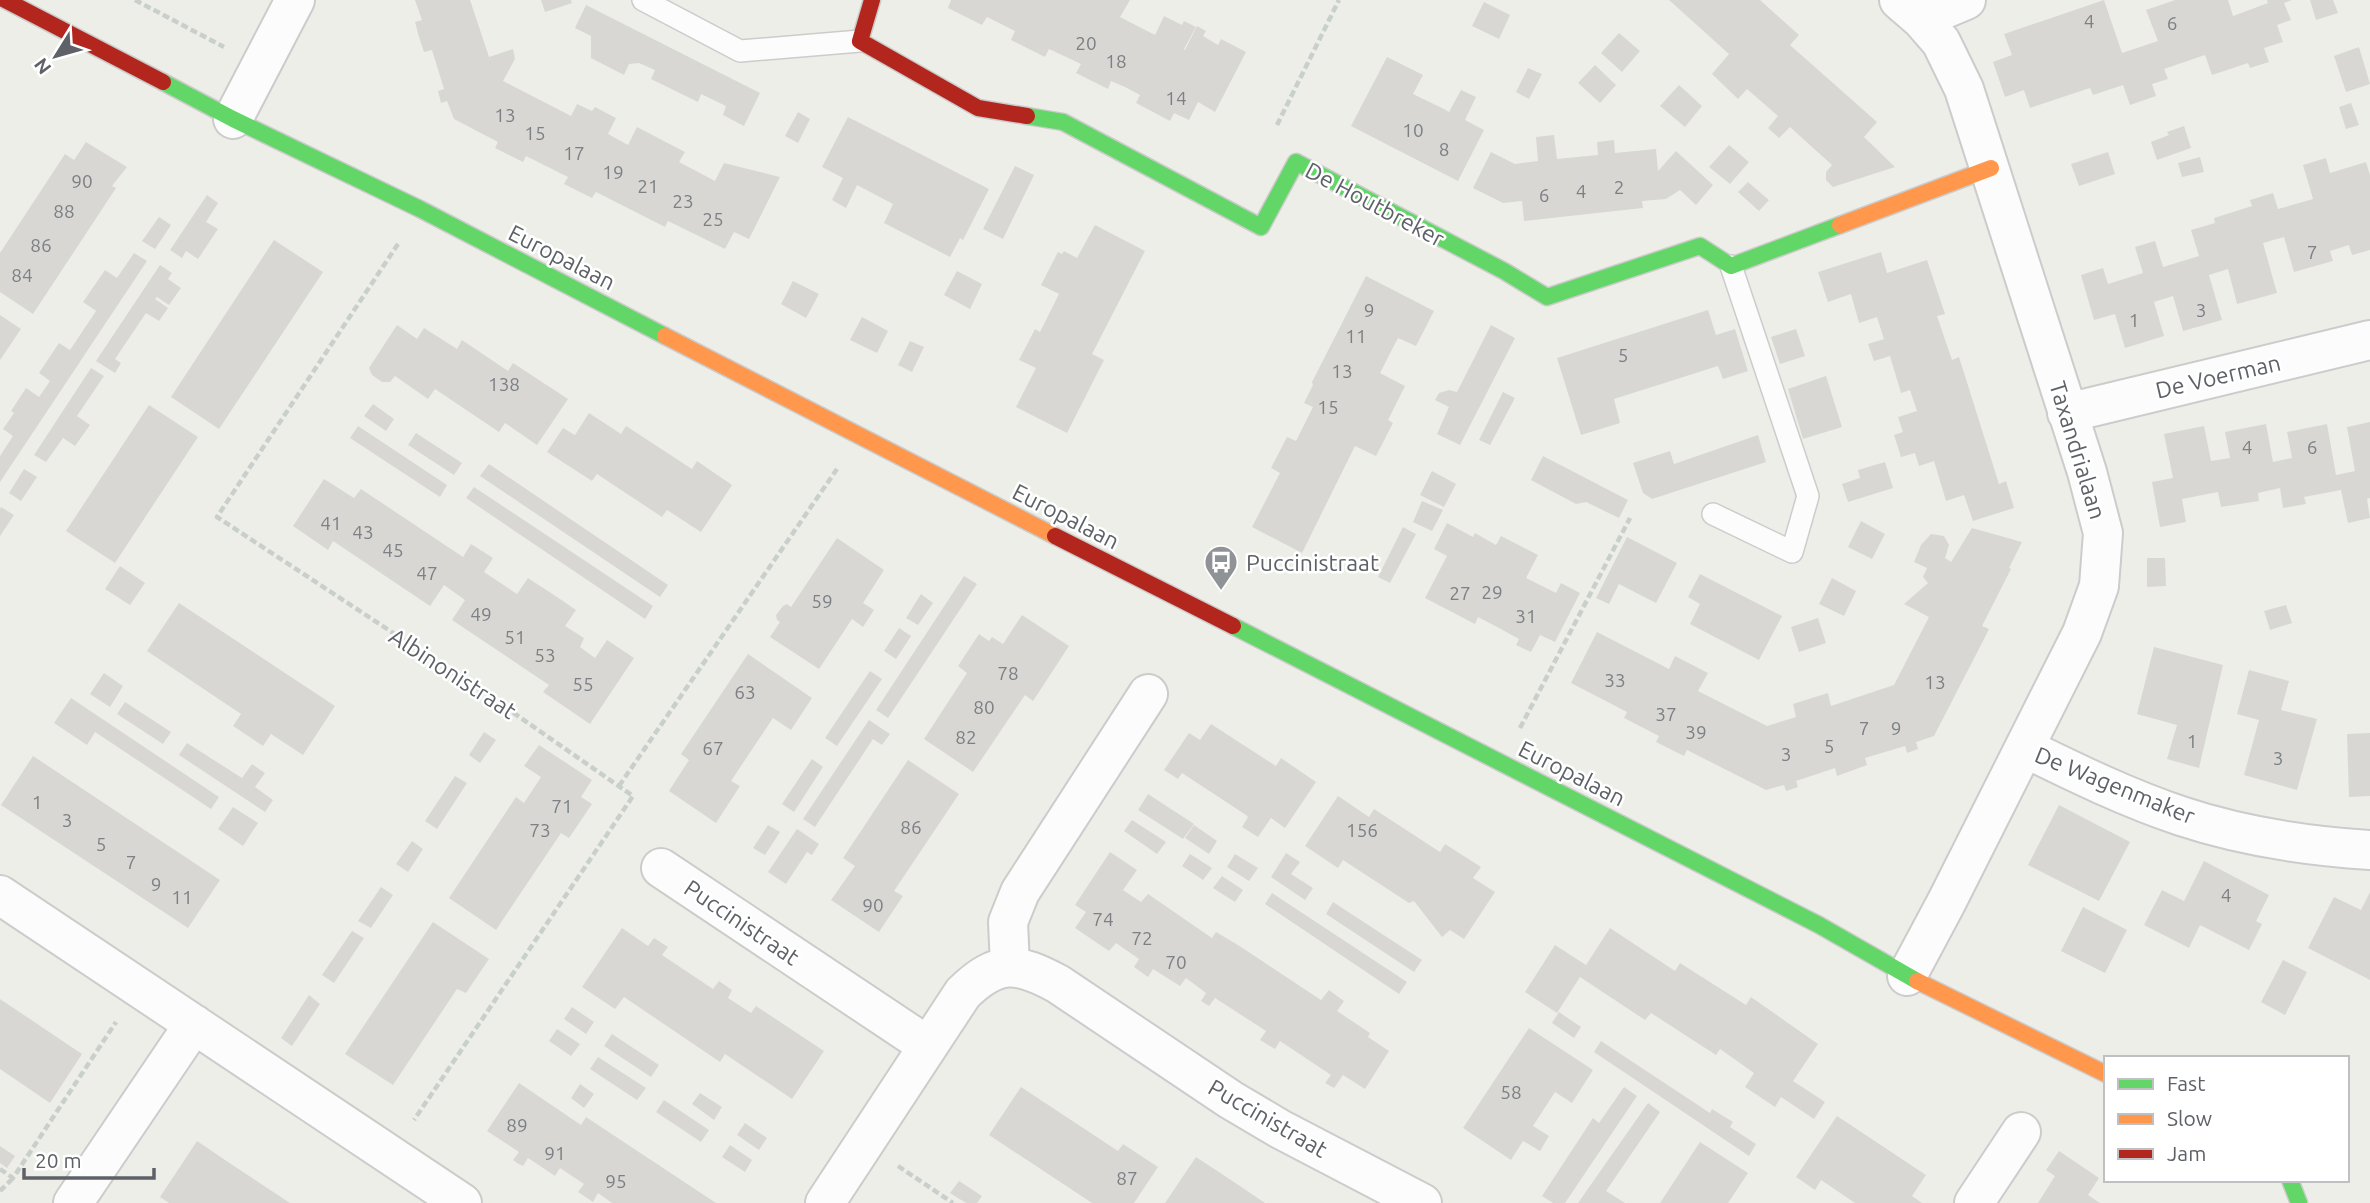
<svg xmlns="http://www.w3.org/2000/svg" width="2370" height="1203" viewBox="0 0 2370 1203" font-family="Ubuntu,sans-serif">
<style>
.building{fill:#d8d7d4}
.lines{fill:none;stroke-linecap:round;stroke-linejoin:round}
.lane-casing{stroke:#cbcccb;stroke-width:24}
.street-casing{stroke:#cbcccb;stroke-width:42}
.fast-casing{stroke:#cacbca;stroke-width:19}
.slow-casing{stroke:#cacbca;stroke-width:19}
.jam-casing{stroke:#cacbca;stroke-width:19}
.path{stroke:#c9cfcb;stroke-width:4.5;stroke-dasharray:7 3.5;stroke-linecap:butt}
.lane{stroke:#fcfcfc;stroke-width:21}
.street{stroke:#fcfcfc;stroke-width:38}
.fast{stroke:#63d668;stroke-width:16}
.slow{stroke:#ff974d;stroke-width:16}
.jam{stroke:#b3261e;stroke-width:16}
.labels{text-anchor:middle;dominant-baseline:central;stroke-width:5;stroke-linejoin:round;paint-order:stroke}
.number-label{font-size:19px;fill:#7d8084}
.street-label{font-size:23px;fill:#5e6268;stroke:#fff}
.poi-label{font-size:23px;fill:#5e6268;stroke:#fff;text-anchor:start}
</style>
<rect width="100%" height="100%" fill="#eeeee9"/>
<path class="building" d="M415 0H470L489 57 513 49 515 59 503 81 571 116 577 104 592 111 595 107 616 118 608 134 628 145 637 127 685 152 679 162 715 181 724 163 780 177 749 239 734 232 725 249 668 221 665 227 596 192 592 198 564 184 568 177 526 156 523 162 495 148 498 142 454 119 447 101 441 103 438 91 444 89 432 50 424 52 419 37 415 22 422 20Z
M541 0H571L572 3 545 12Z
M951 0H1130L1120 17 1155 35 1164 16 1182 25 1184 21 1196 27 1184 49 1185 50 1197 26 1206 31 1203 36 1218 45 1221 39 1246 52 1215 112 1198 102 1189 120 1174 113 1170 121 1136 103 1140 95 1125 87 1111 81 1108 89 1076 73 1081 64 1049 49 1045 57 1011 40 1015 31 987 17 982 25 948 8Z
M1669 0H1760L1799 35 1790 45 1877 122 1864 137 1895 167 1833 187 1826 180V172L1832 165 1790 127 1779 138 1768 128 1778 116 1747 89 1738 99 1712 74 1729 54Z
M2104 0 2122 53 2158 41 2146 10 2175 0H2228L2233 16 2268 3 2267 0H2292L2284 3 2291 20 2277 25 2283 42 2264 48 2269 62 2250 68 2248 63 2212 75 2205 55 2164 69 2168 79 2152 84 2156 96 2130 105 2123 85 2093 95 2090 88 2030 108 2024 90 2005 97 1993 62 2012 55 2004 34Z
M2310 0H2333L2338 13 2316 20Z
M1484 2 1510 15 1499 39 1472 26Z
M586 5 760 93 744 126 723 115 726 106 701 94 698 102 651 79 655 70 639 63 629 64 624 75 591 58V36L575 28Z
M1619 33 1640 51 1622 72 1601 53Z
M2359 47 2370 84 2346 92 2334 56Z
M1387 57 1423 75 1413 94 1446 110 1449 112 1461 90 1476 97 1465 120 1484 130 1458 181 1351 126Z
M1595 65 1616 85 1600 103 1578 83Z
M1528 68 1542 74 1529 99 1516 92Z
M1679 85 1702 106 1685 127 1660 106Z
M2351 103 2359 125 2346 129 2339 107Z
M798 112 810 119 798 143 785 136Z
M848 117 989 189 963 240 960 238 950 257 884 223 893 204 857 185 846 208 832 200 843 178 822 167Z
M2184 126 2191 148 2157 160 2151 142 2169 135 2167 132Z
M1554 135 1557 159 1598 155 1597 142 1614 140 1615 153 1656 149 1658 171 1676 151 1713 185 1696 205 1680 190 1666 199 1642 201 1643 208 1524 221 1522 201 1503 203 1473 188 1491 152 1515 164 1538 161 1536 137Z
M86 142 127 167 112 186 116 188 33 314 0 292V253L65 154 74 160Z
M1729 145 1749 162 1730 184 1709 167Z
M2108 152 2115 174 2079 186 2071 164Z
M2200 157 2204 172 2182 177 2178 163Z
M2326 158 2330 173 2366 162 2370 175V250L2352 255 2349 245 2330 251 2333 261 2294 272 2284 237 2263 243 2277 293 2237 304 2228 269 2209 275 2222 320 2183 331 2173 296 2154 302 2164 336 2125 348 2115 314 2094 320 2081 275 2103 268 2108 284 2143 273 2135 247 2155 241 2163 267 2199 256 2191 230 2215 223 2214 218 2252 206 2250 200 2273 193 2278 209 2313 199 2303 165Z
M1015 166 1034 175 1003 239 983 229Z
M1748 182 1769 200 1759 211 1738 192Z
M207 195 218 203 206 222 218 229 198 259 186 251 182 258 170 250Z
M159 217 171 225 155 249 142 241Z
M1095 225 1145 251 1092 354 1104 360 1067 433 1016 407 1036 368 1019 360 1035 329 1040 332 1059 294 1041 285 1058 252 1062 254 1064 251 1077 258Z
M274 240 323 272 219 429 171 397Z
M1881 252 1887 273 1927 260 1945 314 1937 316 1952 360 1959 357 1999 484 2006 481 2014 508 1973 521 1964 495 1946 501 1934 461 1919 466 1915 453 1901 457 1894 435 1903 432 1898 417 1917 411 1910 390 1901 393 1890 356 1874 361 1868 344 1884 339 1877 317 1859 323 1851 294 1828 302 1818 272Z
M134 253 147 261 0 482V456L13 436 3 429 14 413 11 411 26 388 39 397 50 381 39 373 59 343 70 350 96 311 83 302 105 270 117 278Z
M160 265 172 273 168 279 181 288 169 305 157 297 155 299 168 308 159 321 146 313 115 359 121 363 115 373 96 361Z
M957 271 982 284 970 309 944 295Z
M1366 276 1434 311 1416 346 1398 338 1380 373 1405 386 1388 420 1393 423 1376 456 1355 446 1302 553 1252 527 1280 473 1271 468 1287 437 1296 441 1313 407 1304 403 1313 385 1312 382Z
M793 281 819 294 806 318 781 304Z
M1708 310 1716 335 1735 329 1748 371 1723 379 1718 366 1614 399 1620 423 1581 435 1557 358Z
M0 315 21 329 0 360Z
M862 317 888 331 877 353 850 340Z
M397 325 417 339 424 328 457 349 462 340 508 371 513 363 568 399 537 445 505 423 499 432 435 389 428 399 395 376 390 382H382L372 375 369 368Z
M1491 325 1515 338 1460 445 1437 434 1449 407 1435 400 1439 393 1449 390 1457 392Z
M1796 329 1805 356 1780 364 1771 337Z
M910 341 924 347 912 372 898 365Z
M91 368 104 376 77 416 90 425 75 446 63 438 46 462 34 455Z
M1826 376 1842 427 1803 439 1788 389Z
M1503 392 1515 398 1490 445 1479 440Z
M373 404 394 419 386 431 364 416Z
M149 405 198 437 115 563 66 531Z
M589 413 621 434 626 426 692 469 697 461 732 485 701 532 667 510 662 517 597 474 592 481 547 452 563 428 575 435Z
M2370 422V498L2367 499 2370 518 2348 523 2341 490 2304 497 2306 504 2283 508 2280 488 2258 493 2259 501 2221 507 2218 492 2182 499 2186 522 2160 527 2152 482 2173 478 2164 434 2204 426 2211 461 2230 458 2225 432 2266 424 2273 462 2292 458 2287 432 2327 424 2336 475 2355 471 2347 427Z
M358 426 447 485 440 497 350 438Z
M416 433 462 463 454 475 408 445Z
M1758 435 1766 462 1652 499 1643 493 1633 463 1670 451 1674 464Z
M1543 456 1628 500 1619 518 1586 502 1576 504 1531 480Z
M1885 462 1893 488 1848 502 1842 484 1860 478 1858 470Z
M489 464 668 585 660 597 480 476Z
M24 469 37 477 21 501 9 493Z
M1432 471 1456 484 1444 507 1420 495Z
M324 479 354 498 361 489 463 557 471 544 493 558 484 572 517 594 528 578 560 599 576 610 565 626 584 638 580 647 595 658 607 640 634 658 590 724 543 692 549 685 452 620 465 600 444 585 430 606 333 541 328 550 293 526Z
M474 487 653 606 645 619 466 498Z
M1422 501 1443 510 1432 531 1413 522Z
M1 507 14 515 0 536V509Z
M1861 521 1885 534 1872 559 1848 547Z
M1447 523 1473 537 1475 533 1496 545 1501 536 1538 555 1526 578 1556 593 1561 583 1580 593 1555 642 1540 635 1531 652 1516 645 1519 639 1499 628 1478 617 1475 624 1425 598 1447 556 1434 549Z
M1403 527 1416 534 1390 583 1378 577Z
M1972 528 2022 542 2009 568 2011 569 1982 626 1989 629 1982 643 1934 736 1916 742 1918 749 1907 753 1905 746 1865 758 1867 765 1837 776 1835 768 1796 781 1798 787 1786 791 1784 785 1766 790 1687 750 1684 756 1656 742 1659 736 1624 718 1627 712 1571 683 1597 632 1669 669 1675 656 1708 673 1698 691 1767 726 1796 717 1793 704 1828 693 1831 706 1894 685 1929 617 1904 604 1928 583 1923 577 1927 568 1914 562 1921 545 1931 534 1944 536 1949 545 1945 558 1951 562Z
M1627 537 1677 563 1656 603 1619 584 1609 604 1596 598Z
M837 538 884 570 863 603 874 610 863 627 852 619 819 669 770 637 780 622 777 620 776 615 783 606 787 604 791 607Z
M2147 558H2165L2166 586 2147 587Z
M120 566 145 583 130 605 105 589Z
M1700 574 1782 616 1759 660 1690 624 1700 604 1688 597Z
M964 576 977 584 888 718 876 710Z
M1832 578 1856 591 1844 616 1819 604Z
M921 594 933 603 918 625 906 618Z
M179 603 335 706 303 755 271 734 263 746 233 726 241 714 147 651Z
M2286 605 2292 623 2270 630 2264 611Z
M1022 615 1069 646 1033 701 1025 695 973 772 924 739 967 673 958 666 979 634 989 641 992 637 1003 644Z
M1818 618 1826 643 1799 652 1791 627Z
M899 628 911 636 896 659 884 651Z
M2154 647 2223 665 2199 768 2167 759 2177 725 2137 714Z
M748 654 812 698 791 730 773 718 731 781 740 786 716 823 669 791 689 760 681 754 683 751Z
M2249 670 2289 681 2281 710 2317 719 2297 790 2244 775 2259 720 2237 714Z
M870 671 882 679 837 746 825 738Z
M104 673 123 686 110 707 90 694Z
M71 698 219 797 211 809 95 732 87 745 54 723Z
M125 702 171 732 163 744 117 714Z
M869 720 890 734 882 745 873 739 815 827 803 819Z
M1211 724 1276 766 1281 758 1316 782 1285 828 1271 818 1258 837 1242 827 1248 817 1246 815 1182 773 1178 779 1164 770 1189 733 1200 740Z
M484 732 496 740 480 763 469 755Z
M2370 733V796L2349 797 2347 734Z
M187 743 242 778 252 764 265 773 255 787 273 800 265 812 179 755Z
M539 745 592 780 581 797 592 804 569 838 561 833 496 930 449 898 516 797 524 803 541 777 524 766Z
M33 756 220 880 188 928 1 805Z
M812 759 823 767 794 812 782 804Z
M908 760 959 794 894 891 903 896 879 932 831 900 855 866 843 858Z
M455 776 467 783 437 829 425 821Z
M1148 794 1194 824 1183 839 1138 810Z
M1338 796 1369 817 1374 809 1440 852 1445 844 1481 867 1473 878 1495 892 1464 939 1450 930 1442 937 1414 901 1409 903 1343 860 1338 868 1305 846Z
M2059 805 2130 842 2099 901 2028 865Z
M233 807 258 823 243 846 218 829Z
M1132 820 1166 842 1157 854 1124 831Z
M768 825 780 832 765 855 753 848Z
M1194 825 1217 841 1209 854 1185 838Z
M797 829 819 844 812 855 807 852 786 884 768 872Z
M412 841 423 849 408 872 396 864Z
M1110 852 1137 870 1123 890 1141 902 1148 894 1212 938 1216 932 1238 945 1321 1000 1329 990 1344 1001 1337 1011 1370 1033 1368 1037 1389 1051 1365 1089 1343 1075 1334 1088 1325 1083 1331 1075 1280 1041 1275 1049 1260 1040 1266 1031 1215 998 1209 1006 1201 1001 1206 993 1186 978 1180 986 1153 969 1148 977 1134 967 1139 959 1116 943 1109 951 1075 928 1086 912 1075 905Z
M1286 853 1300 862 1291 874 1313 888 1305 900 1271 877Z
M1190 854 1212 868 1203 880 1182 866Z
M1235 854 1258 868 1249 881 1227 867Z
M2204 861 2269 895 2256 921 2262 924 2249 950 2200 925 2189 948 2144 925 2162 890 2184 901Z
M1222 876 1243 890 1235 902 1213 888Z
M381 887 393 895 371 928 358 921Z
M2370 892V980L2308 948 2334 897 2361 910Z
M1272 893 1407 982 1399 994 1265 904Z
M1333 902 1422 960 1414 972 1326 914Z
M2083 907 2127 930 2105 973 2061 951Z
M433 922 489 959 466 993 457 989 393 1085 345 1054Z
M622 928 648 946 654 938 668 947 662 955 713 989 719 981 732 990 728 998 751 1013 756 1006 824 1051 792 1099 725 1054 720 1062 624 997 615 1009 582 987Z
M1610 928 1675 971 1680 963 1746 1005 1751 997 1818 1044 1793 1081 1825 1102 1814 1119 1781 1097 1775 1107 1745 1087 1754 1073 1720 1049 1716 1055 1651 1013 1645 1020 1580 977 1557 1013 1525 992 1555 945 1586 965Z
M352 931 364 938 334 983 322 975Z
M2283 960 2307 972 2285 1015 2261 1002Z
M309 995 320 1004 292 1046 281 1038Z
M0 999 82 1054 50 1103 0 1069Z
M572 1007 594 1022 586 1034 564 1019Z
M1559 1012 1581 1027 1574 1038 1552 1023Z
M1529 1028 1593 1070 1572 1103 1555 1092 1533 1126 1549 1136 1540 1151 1523 1141 1511 1160 1463 1128Z
M557 1029 580 1044 571 1056 549 1041Z
M612 1034 659 1065 651 1077 604 1046Z
M1601 1041 1710 1113 1712 1109 1733 1122 1730 1127 1756 1144 1749 1156 1594 1052Z
M598 1057 646 1088 637 1100 590 1069Z
M519 1083 581 1125 586 1117 716 1203H612L598 1193 593 1202 578 1192 584 1184 560 1168 555 1176 528 1158 523 1166 517 1163 513 1160 519 1152 487 1131Z
M580 1084 594 1094 584 1108 571 1098Z
M1021 1087 1118 1151 1123 1144 1158 1167 1134 1203H1092L989 1135Z
M1624 1087 1637 1096 1565 1203H1553L1542 1196 1593 1118 1599 1123Z
M700 1093 722 1107 714 1120 692 1104Z
M664 1100 709 1130 701 1142 656 1112Z
M1648 1103 1660 1112 1606 1191 1625 1203H1578Z
M1837 1116 1926 1175 1912 1196 1922 1203H1855L1821 1180 1815 1190 1796 1177Z
M745 1123 767 1138 759 1150 737 1135Z
M197 1141 231 1164 290 1203H169L160 1197Z
M1700 1142 1748 1173 1728 1203H1660Z
M730 1145 752 1160 745 1172 722 1157Z
M0 1146 15 1156 7 1168 0 1163Z
M2059 1151 2099 1178 2088 1195 2100 1203H2038L2055 1176 2046 1170Z
M1196 1157 1231 1180 1265 1203H1165Z
M959 1181 982 1196 977 1203H966L950 1193Z"/>
<g class="lines">
<defs>
<path id="lane" d="M643 0 740 51 860 41
M1713 514 1792 552 1808 496 1731 266"/>
<path id="street" d="M1899 0 1921 19 1941 42 1964 89 2087 472 2103 533 2099 586 2082 633 1946 903 1907 976
M1921 19 1966 0
M233 119 295 0
M2067 413 2370 340
M2025 748C2076 773 2127 798 2181 816 2241 836 2307 846 2370 850
M661 868 928 1046
M0 895 462 1203
M1010 966 1008 922 1020 892 1148 694
M73 1203 194 1024
M825 1203 963 993C998 959 1017 962 1058 984L1231 1100 1280 1129 1422 1203
M1974 1203 2021 1132"/>
<path id="fast" d="M163 82 233 119 420 209 665 336
M1027 116 1063 122 1261 227 1296 162 1504 271 1547 297 1700 246 1731 266 1840 225
M1233 626 1819 925 1917 981
M2290 1180 2299 1203"/>
<path id="slow" d="M1840 225 1991 168
M665 336 1055 536
M1917 981 2106 1074"/>
<path id="jam" d="M5 0 163 82
M872 0 860 41 978 108 1027 116
M1055 536 1233 626"/>
</defs>
<use href="#lane" class="lane-casing"/>
<use href="#street" class="street-casing"/>
<use href="#fast" class="fast-casing"/>
<use href="#slow" class="slow-casing"/>
<use href="#jam" class="jam-casing"/>
<path class="path" d="M135 0 224 47
M1277 125 1339 0
M398 244 217 517 498 702 633 796 414 1120
M1520 728 1630 518
M619 786 837 469
M898 1166 953 1203
M0 1169 13 1178 116 1022
M0 1191 13 1178"/>
<use href="#lane" class="lane"/>
<use href="#street" class="street"/>
<use href="#fast" class="fast"/>
<use href="#slow" class="slow"/>
<use href="#jam" class="jam"/>
</g>
<defs>
<symbol id="bus-pin" viewBox="-11 -11 22 30"><path d="M0 17L-7.5 6A9.5 9.5 0 1 1 7.5 6Z" fill="#909395" stroke="#fff"/><path d="M-5-6H5V4H4V6H2V4H-2V6H-4V4H-5ZM-3.5-4V0h7V-4ZM-3.5 1.2v1.5H-2V1.2ZM2 1.2v1.5H3.5V1.2Z" fill="#fff"/></symbol>
</defs>
<g fill-rule="evenodd">
<use href="#bus-pin" x="1202" y="543" width="38" height="52"/>
</g>
<g class="labels">
<g class="number-label">
<text x="2089" y="21">4</text>
<text x="2172" y="23">6</text>
<text x="1086" y="43">20</text>
<text x="1116" y="61">18</text>
<text x="1176" y="98">14</text>
<text x="505" y="115">13</text>
<text x="1413" y="130">10</text>
<text x="535" y="133">15</text>
<text x="1444" y="149">8</text>
<text x="574" y="153">17</text>
<text x="613" y="172">19</text>
<text x="82" y="181">90</text>
<text x="648" y="186">21</text>
<text x="1619" y="187">2</text>
<text x="1581" y="191">4</text>
<text x="1544" y="195">6</text>
<text x="683" y="201">23</text>
<text x="64" y="211">88</text>
<text x="713" y="219">25</text>
<text x="41" y="245">86</text>
<text x="2312" y="252">7</text>
<text x="22" y="275">84</text>
<text x="1369" y="310">9</text>
<text x="2201" y="310">3</text>
<text x="2134" y="320">1</text>
<text x="1356" y="336">11</text>
<text x="1623" y="355">5</text>
<text x="1342" y="371">13</text>
<text x="504" y="384">138</text>
<text x="1328" y="407">15</text>
<text x="2247" y="447">4</text>
<text x="2312" y="447">6</text>
<text x="331" y="523">41</text>
<text x="363" y="532">43</text>
<text x="393" y="550">45</text>
<text x="427" y="573">47</text>
<text x="1492" y="592">29</text>
<text x="1460" y="593">27</text>
<text x="822" y="601">59</text>
<text x="481" y="614">49</text>
<text x="1526" y="616">31</text>
<text x="515" y="637">51</text>
<text x="545" y="655">53</text>
<text x="1008" y="673">78</text>
<text x="1615" y="680">33</text>
<text x="1935" y="682">13</text>
<text x="583" y="684">55</text>
<text x="745" y="692">63</text>
<text x="984" y="707">80</text>
<text x="1666" y="714">37</text>
<text x="1864" y="728">7</text>
<text x="1896" y="728">9</text>
<text x="1696" y="732">39</text>
<text x="966" y="737">82</text>
<text x="2192" y="741">1</text>
<text x="1829" y="746">5</text>
<text x="713" y="748">67</text>
<text x="1786" y="754">3</text>
<text x="2278" y="758">3</text>
<text x="37" y="802">1</text>
<text x="562" y="806">71</text>
<text x="67" y="820">3</text>
<text x="911" y="827">86</text>
<text x="540" y="830">73</text>
<text x="1362" y="830">156</text>
<text x="101" y="844">5</text>
<text x="131" y="862">7</text>
<text x="156" y="884">9</text>
<text x="2226" y="895">4</text>
<text x="182" y="897">11</text>
<text x="873" y="905">90</text>
<text x="1103" y="919">74</text>
<text x="1142" y="938">72</text>
<text x="1176" y="962">70</text>
<text x="1511" y="1092">58</text>
<text x="517" y="1125">89</text>
<text x="555" y="1153">91</text>
<text x="1127" y="1178">87</text>
<text x="616" y="1181">95</text>
</g>
<g class="street-label">
<text transform="translate(1375 204) rotate(28)">De Houtbreker</text>
<text transform="translate(562 257) rotate(27)">Europalaan</text>
<text transform="translate(2218 376) rotate(-13)">De Voerman</text>
<text transform="translate(2078 450) rotate(73)">Taxandrialaan</text>
<text transform="translate(1066 516) rotate(27)">Europalaan</text>
<text transform="translate(453 673) rotate(33)">Albinonistraat</text>
<text transform="translate(1572 773) rotate(27)">Europalaan</text>
<text transform="translate(2115 785) rotate(22)">De Wagenmaker</text>
<text transform="translate(742 922) rotate(34)">Puccinistraat</text>
<text transform="translate(1268 1118) rotate(30)">Puccinistraat</text>
</g>
<g class="poi-label">
<text x="1246" y="562">Puccinistraat</text>
</g>
</g>
<rect x="2104" y="1056" width="245" height="126" fill="#ffffff" stroke="#bfc0c3" stroke-width="2"/>
<rect x="2118" y="1079" width="35" height="10" fill="#63d668" stroke="#bfc0c3" stroke-width="2"/>
<text x="2167" y="1091" font-size="21" fill="#5e6268">Fast</text>
<rect x="2118" y="1114" width="35" height="10" fill="#ff974d" stroke="#bfc0c3" stroke-width="2"/>
<text x="2167" y="1126" font-size="21" fill="#5e6268">Slow</text>
<rect x="2118" y="1149" width="35" height="10" fill="#b3261e" stroke="#bfc0c3" stroke-width="2"/>
<text x="2167" y="1161" font-size="21" fill="#5e6268">Jam</text>
<g transform="translate(56 56) rotate(233)" stroke="#ffffff" stroke-width="5" paint-order="stroke">
<path d="M0-5L12 26L0 18L-12 26Z" fill="#5e6268"/>
<text y="-10" font-size="19" font-weight="bold" text-anchor="middle" fill="#5e6268">N</text>
</g>
<path d="M24 1168v10h130v-10" fill="none" stroke="#5e6268" stroke-width="3.5"/>
<text x="35" y="1168" font-size="21" fill="#5e6268" stroke="#ffffff" stroke-width="5" paint-order="stroke">20 m</text>
</svg>
